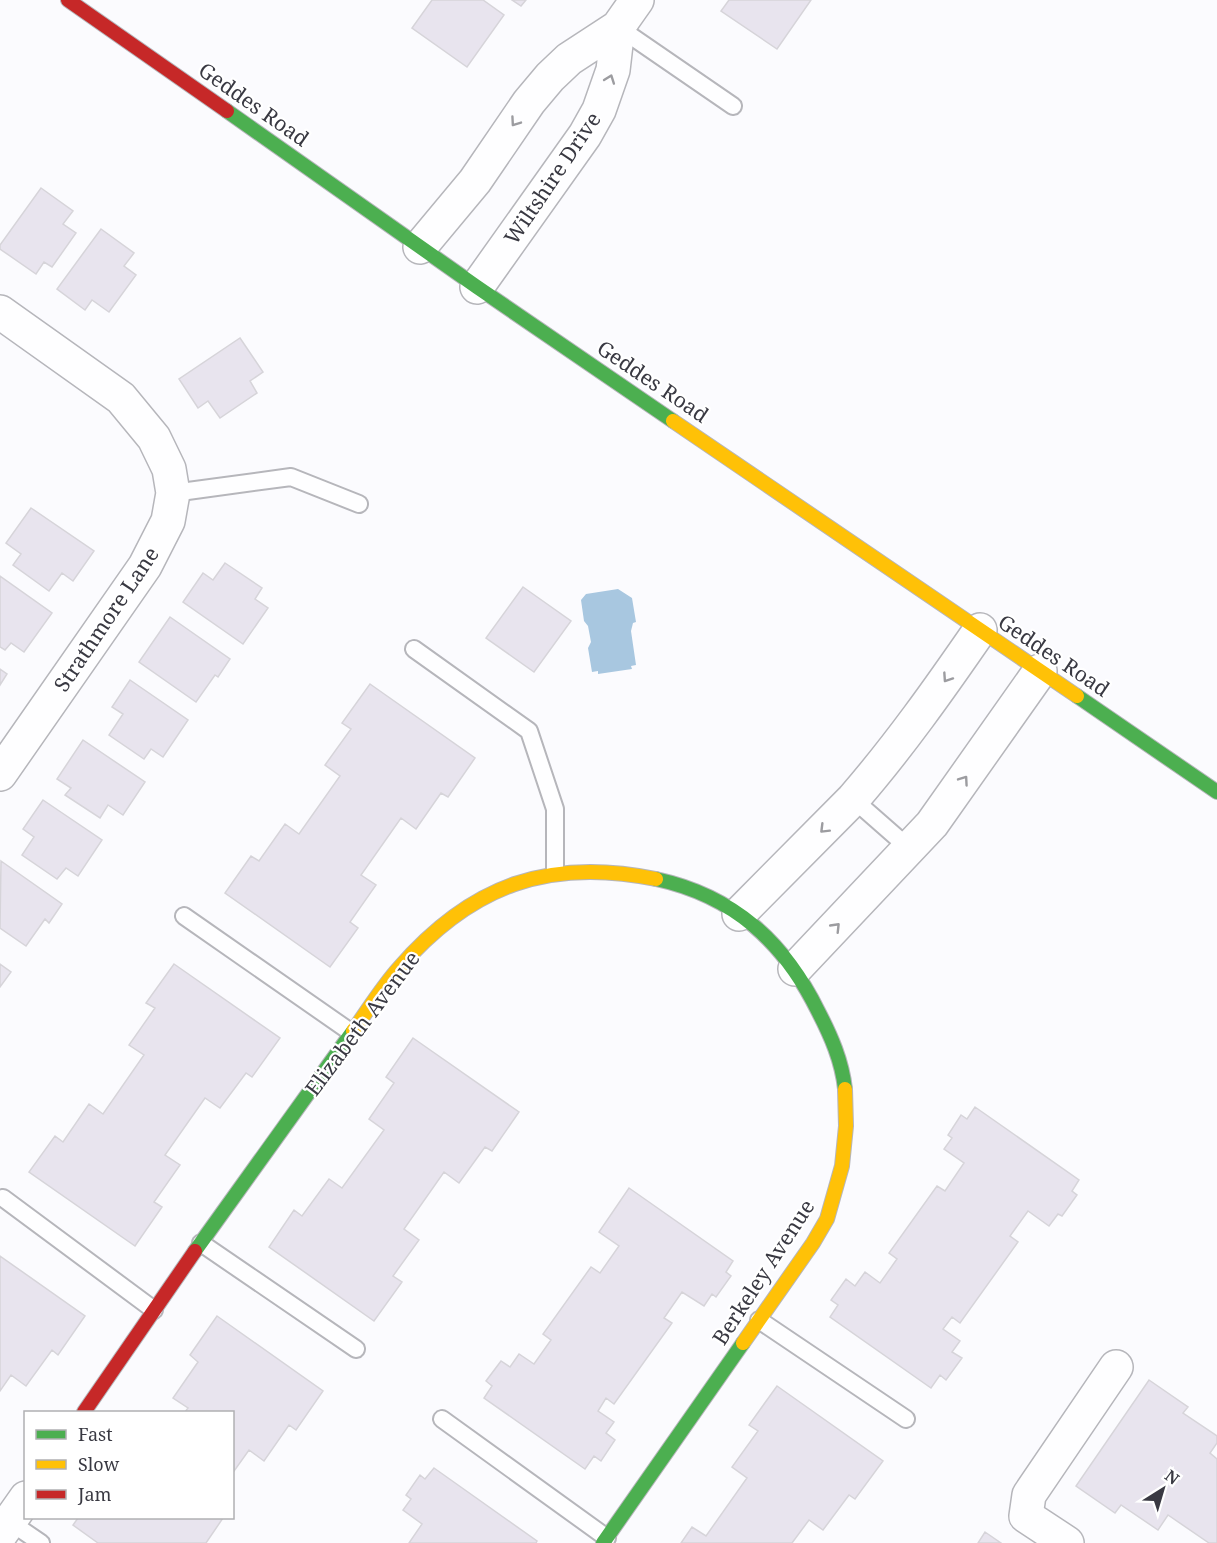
<svg xmlns="http://www.w3.org/2000/svg" width="1217" height="1543" viewBox="0 0 1217 1543" font-family="'Noto Serif',serif">
<style>
.water{fill:#a8c7e0}
.building{fill:#e8e4ee;stroke:#d6d4d9;stroke-width:1.5}
.lines{fill:none;stroke-linecap:round;stroke-linejoin:round}
.lane-casing{stroke:#b6b6bb;stroke-width:20}
.street-casing{stroke:#b6b6bb;stroke-width:36}
.fast-casing{stroke:#b6b6bb;stroke-width:16}
.slow-casing{stroke:#b6b6bb;stroke-width:16}
.jam-casing{stroke:#b6b6bb;stroke-width:16}
.lane{stroke:#fefeff;stroke-width:16}
.street{stroke:#fefeff;stroke-width:33}
.fast{stroke:#4caf50;stroke-width:14}
.slow{stroke:#ffc107;stroke-width:14}
.jam{stroke:#c62828;stroke-width:14}
.oneway{stroke:#9c9ca0}
.labels{text-anchor:middle;dominant-baseline:central;stroke-width:4.5;stroke-linejoin:round;paint-order:stroke}
.street-label{font-size:21px;fill:#393942;stroke:#fff}
</style>
<rect width="100%" height="100%" fill="#fbfbfe"/>
<path class="water" d="M618 589 632 598 636 622 633 623 631 631 636 665 631 666 632 669 598 674V671L592 672 588 648 591 642 588 626 584 621 581 600 586 594Z"/>
<path class="building" d="M432 0H483L504 15 467 67 412 28Z
M512 0H526L521 6Z
M729 0H811L777 49 721 11Z
M41 188 73 211 63 224 76 233 52 267 44 262 36 274 0 249V245Z
M101 229 134 253 124 266 136 275 109 312 92 300 85 310 57 289Z
M240 338 263 372 250 381 257 393 220 418 208 401 198 408 179 379Z
M31 508 94 551 73 581 62 573 49 591 13 565 21 554 6 543Z
M225 563 262 588 255 599 268 608 243 644 183 602 203 573 213 580Z
M0 576 52 613 24 652 11 643 5 650 0 647Z
M523 587 571 621 534 672 486 638Z
M170 617 230 659 218 677 215 675 196 702 139 662Z
M0 669 7 674 0 685Z
M130 680 188 720 163 757 151 749 144 759 109 735 123 714 112 707Z
M370 684 475 758 448 797 441 793 416 829 401 818 361 875 376 885 350 922 358 928 330 967 225 893 251 856 259 861 285 824 299 834 340 776 325 765 351 729 342 723Z
M83 740 145 782 123 815 108 805 100 818 65 795 71 788 57 779Z
M43 800 102 840 78 876 66 868 57 879 22 855 34 837 23 829Z
M1 861 62 904 49 923 45 919 26 946 0 928Z
M0 964 11 972 0 987Z
M174 964 280 1038 252 1077 246 1073 220 1108 205 1098 165 1155 180 1165 154 1202 162 1207 135 1246 29 1172 55 1136 63 1142 89 1104 103 1114 144 1055 129 1045 155 1008 146 1003Z
M413 1038 519 1112 492 1151 485 1147 459 1183 444 1172 404 1229 419 1240 393 1276 402 1282 374 1321 269 1247 294 1210 302 1216 329 1179 342 1188 384 1130 369 1119 394 1083 386 1077Z
M975 1107 1079 1180 1072 1191 1077 1195 1062 1216 1058 1214 1049 1226 1028 1211 1010 1236 1018 1242 960 1323 952 1317 943 1329 960 1341 952 1352 962 1358 946 1380 940 1375 931 1388 830 1317 838 1305 831 1300 846 1279 855 1286 865 1272 880 1283 897 1259 889 1253 937 1186 945 1191 964 1163 944 1149 952 1138 948 1135 961 1115 967 1119Z
M629 1188 733 1261 726 1272 731 1276 716 1297 712 1294 704 1306 682 1292 664 1318 672 1323 614 1404 606 1398 598 1411 614 1422 606 1433 615 1440 601 1461 594 1456 585 1469 484 1398 492 1386 486 1381 501 1361 510 1367 519 1354 534 1364 551 1340 543 1334 591 1267 600 1273 619 1246 599 1232Z
M0 1256 85 1316 58 1355 52 1350 26 1386 11 1375 0 1391Z
M217 1316 323 1391 296 1430 289 1425 264 1461 249 1450 232 1474V1412H185L188 1408 173 1398 198 1362 190 1355Z
M1149 1380 1188 1407 1183 1413 1217 1436V1443L1210 1453 1217 1459V1543H1209L1168 1515 1158 1530 1121 1505 1115 1513 1076 1486Z
M777 1386 883 1461 855 1499 849 1495 823 1530 809 1520 792 1543H681L692 1527 706 1536 747 1478 732 1467 758 1431 749 1425Z
M434 1468 537 1541 536 1543H409L422 1524 403 1510 411 1499 406 1495 420 1475 425 1479Z
M78 1518H223L206 1543H98L73 1525Z
M985 1532 1001 1543H978Z"/>
<g class="lines">
<defs>
<path id="lane" d="M618 27 733 106
M173 493 291 477 359 504
M414 649 529 731 555 809V872
M853 799 910 849
M184 916 352 1033
M3 1198 154 1310
M201 1243 356 1349
M759 1320 906 1419
M442 1419 607 1538
M10 1522 41 1543"/>
<path id="street" d="M618 27 637 0
M420 247 475 181 529 102 550 77 569 59 618 27 613 70 599 110 585 135 477 287
M0 312 121 398 154 438 169 469 173 493 168 521 145 566 0 774
M739 914 853 799C899 746 940 688 980 630
M795 969 932 824 1040 671
M0 1535 26 1498
M1067 1543 1026 1516 1029 1495 1116 1367"/>
<path id="fast" d="M227 111 477 287 673 421
M1077 696 1217 792
M656 879C734 896 784 942 818 1011 831 1036 842 1061 845 1089
M195 1251 353 1031
M603 1543 743 1343"/>
<path id="slow" d="M673 421 1077 696
M353 1031C368 1010 382 987 399 968 471 885 549 857 656 879
M743 1343 813 1243 827 1219 842 1166 846 1126 845 1089"/>
<path id="jam" d="M68 0 227 111
M84 1412 195 1251"/>
</defs>
<use href="#lane" class="lane-casing"/>
<use href="#street" class="street-casing"/>
<use href="#fast" class="fast-casing"/>
<use href="#slow" class="slow-casing"/>
<use href="#jam" class="jam-casing"/>
<use href="#lane" class="lane"/>
<use href="#street" class="street"/>
<use href="#fast" class="fast"/>
<use href="#slow" class="slow"/>
<use href="#jam" class="jam"/>
</g>
<defs><path id="oneway-chevron" d="M-2-3.5L2.5 0L-2 3.5" fill="none" stroke-width="1.6" stroke-linecap="round" stroke-linejoin="round" transform="scale(1.5)"/></defs>
<g class="oneway">
<use href="#oneway-chevron" transform="translate(610 79) rotate(-70)"/>
<use href="#oneway-chevron" transform="translate(515 122) rotate(125)"/>
<use href="#oneway-chevron" transform="translate(947 678) rotate(124)"/>
<use href="#oneway-chevron" transform="translate(964 780) rotate(-55)"/>
<use href="#oneway-chevron" transform="translate(824 829) rotate(135)"/>
<use href="#oneway-chevron" transform="translate(836 927) rotate(-46)"/>
</g>
<g class="labels">
<g class="street-label">
<text transform="translate(254 104) rotate(35)">Geddes Road</text>
<text transform="translate(552 178) rotate(-56)">Wiltshire Drive</text>
<text transform="translate(653 381) rotate(34)">Geddes Road</text>
<text transform="translate(106 619) rotate(-56)">Strathmore Lane</text>
<text transform="translate(1054 655) rotate(34)">Geddes Road</text>
<text transform="translate(362 1023) rotate(-53)">Elizabeth Avenue</text>
<text transform="translate(763 1272) rotate(-57)">Berkeley Avenue</text>
</g>
</g>
<rect x="24" y="1411" width="210" height="108" fill="#ffffff" stroke="#b0b0b3" stroke-width="1.5"/>
<rect x="36" y="1430" width="30" height="9" fill="#4caf50" stroke="#b0b0b3" stroke-width="1.5"/>
<text x="78" y="1441" font-size="18" fill="#393942">Fast</text>
<rect x="36" y="1460" width="30" height="9" fill="#ffc107" stroke="#b0b0b3" stroke-width="1.5"/>
<text x="78" y="1471" font-size="18" fill="#393942">Slow</text>
<rect x="36" y="1490" width="30" height="9" fill="#c62828" stroke="#b0b0b3" stroke-width="1.5"/>
<text x="78" y="1501" font-size="18" fill="#393942">Jam</text>
<g transform="translate(1163 1489) rotate(37)" stroke="#ffffff" stroke-width="4.5" paint-order="stroke">
<path d="M0-4.5L10 22L0 15L-10 22Z" fill="#393942"/>
<text y="-9" font-size="16" font-weight="bold" text-anchor="middle" fill="#393942">N</text>
</g>
</svg>
